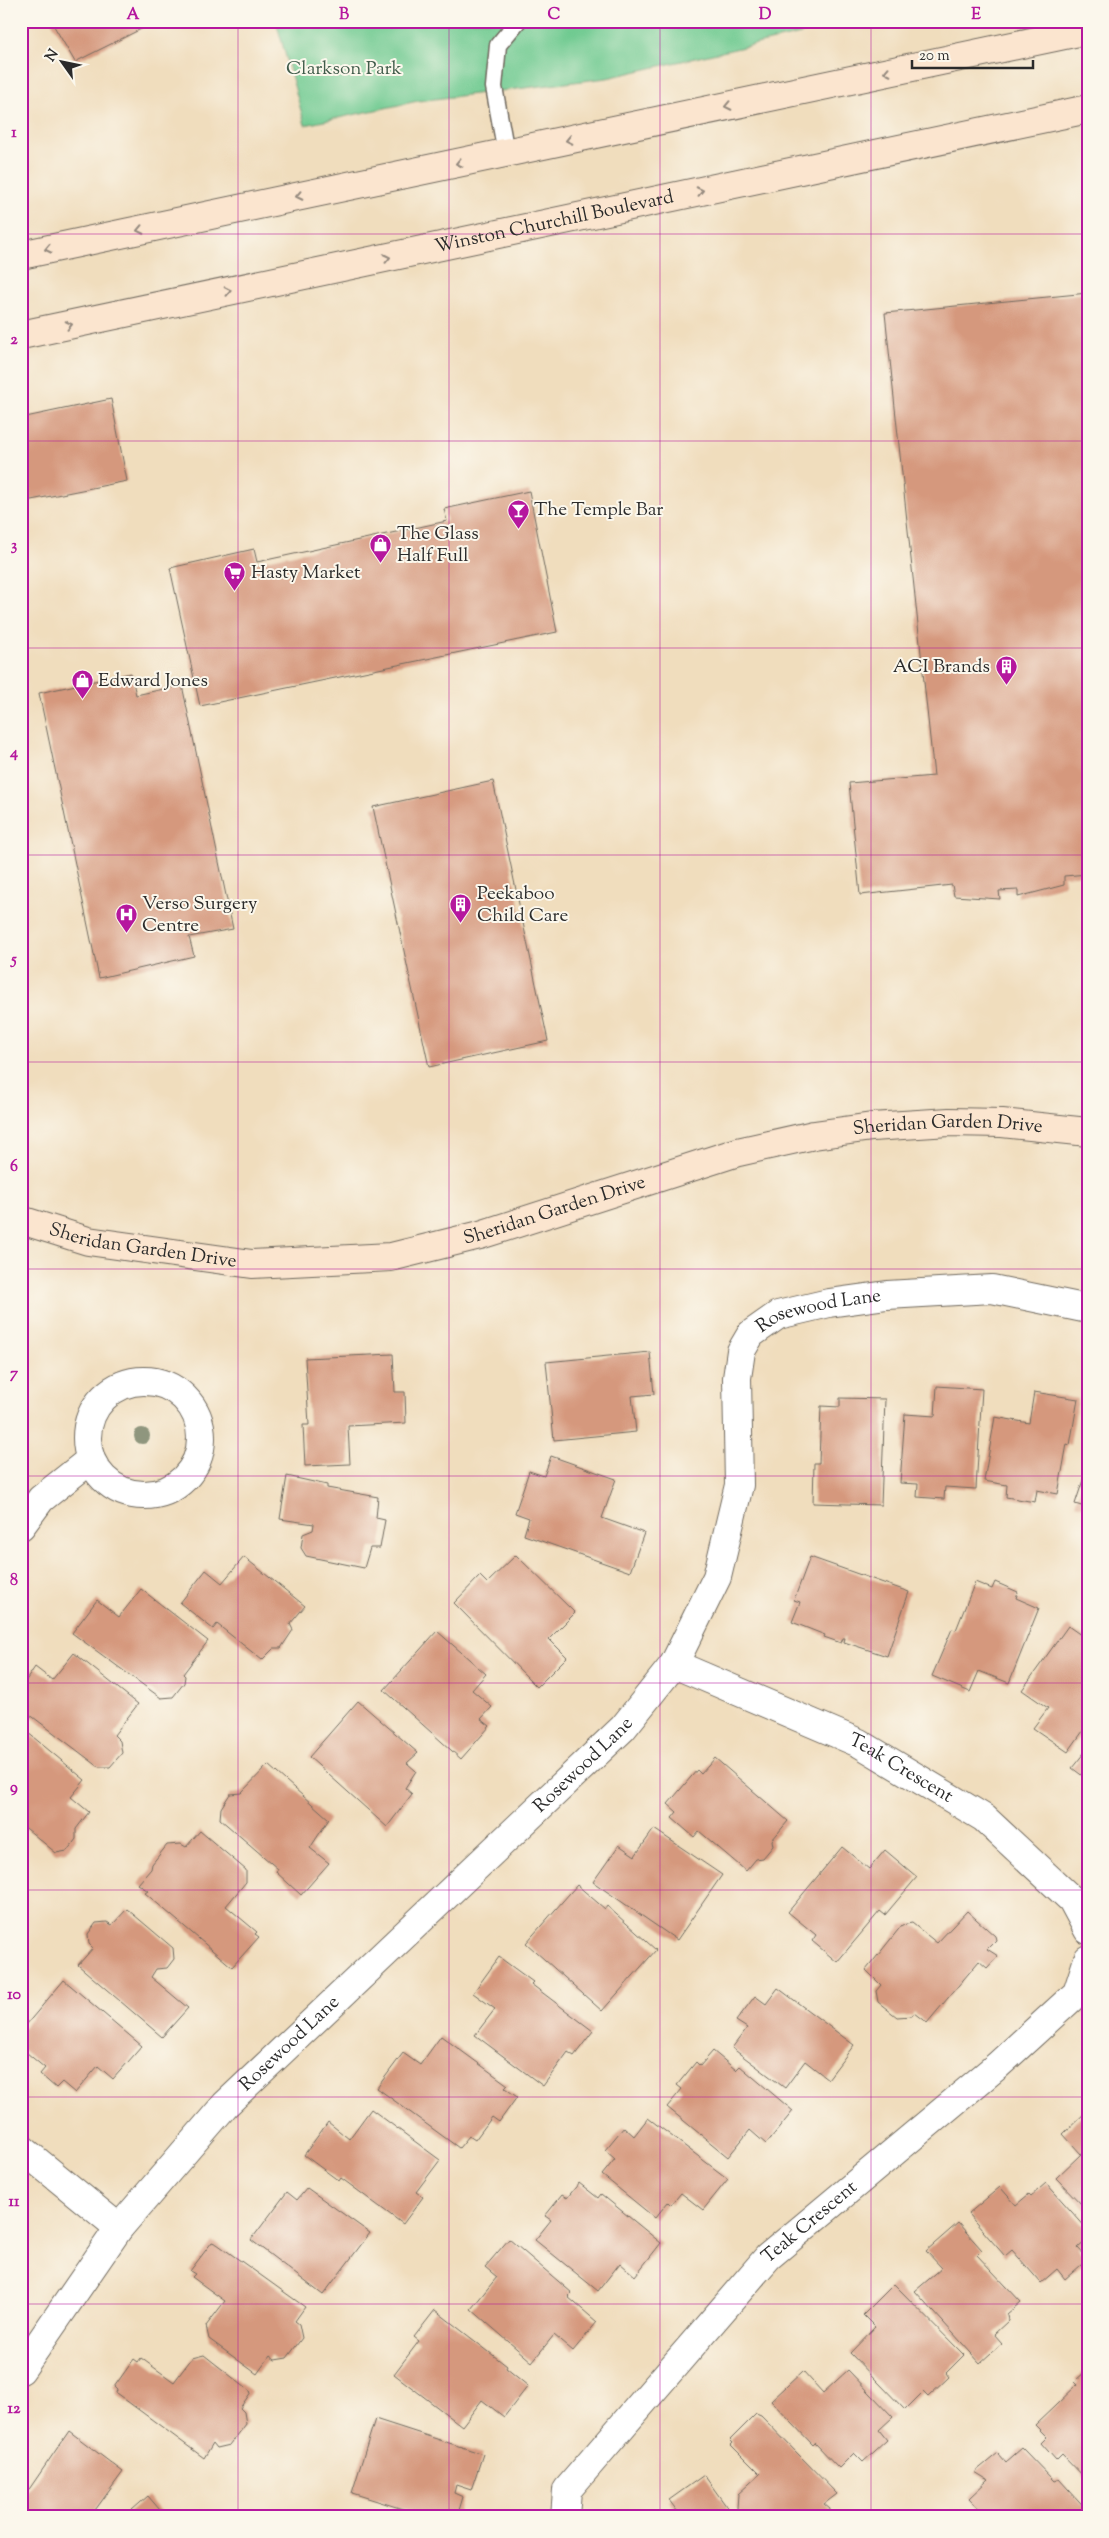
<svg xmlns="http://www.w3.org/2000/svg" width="1109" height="2538" viewBox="0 0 1109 2538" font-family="'Sorts Mill Goudy',serif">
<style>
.green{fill:#70ca91;stroke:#4e7a5e}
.building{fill:#d5987d}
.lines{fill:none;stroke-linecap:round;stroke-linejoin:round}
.lane-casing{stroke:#70695e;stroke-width:19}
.street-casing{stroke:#70695e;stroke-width:30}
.secondary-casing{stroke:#70695e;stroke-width:30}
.lane{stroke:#fff;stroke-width:16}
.street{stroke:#fff;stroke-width:28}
.secondary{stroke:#fbe5cf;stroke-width:28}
.tree{fill:#8f967e}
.oneway{stroke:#93887d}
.grid{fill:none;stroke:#b5179e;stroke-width:1;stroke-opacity:0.55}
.labels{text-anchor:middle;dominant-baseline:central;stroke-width:4;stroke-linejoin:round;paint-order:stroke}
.park-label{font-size:19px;fill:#405b4a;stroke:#fbf7ec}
.street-label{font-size:19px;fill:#2b2b2b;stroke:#fbf7ec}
.poi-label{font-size:19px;fill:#2b2b2b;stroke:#fbf7ec;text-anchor:start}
.neatline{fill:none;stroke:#b5179e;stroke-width:2}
.grid-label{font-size:16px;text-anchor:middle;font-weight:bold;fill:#b5179e}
</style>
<rect width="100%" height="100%" fill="#fbf7ec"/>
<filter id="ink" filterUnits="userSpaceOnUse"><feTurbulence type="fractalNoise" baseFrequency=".02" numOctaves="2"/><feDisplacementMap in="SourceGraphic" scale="10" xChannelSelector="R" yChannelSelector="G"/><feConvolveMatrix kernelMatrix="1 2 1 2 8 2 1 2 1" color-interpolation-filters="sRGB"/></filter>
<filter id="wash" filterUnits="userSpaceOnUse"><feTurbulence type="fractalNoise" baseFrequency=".0096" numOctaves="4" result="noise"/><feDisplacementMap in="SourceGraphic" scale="20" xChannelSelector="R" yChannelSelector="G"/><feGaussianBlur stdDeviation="1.12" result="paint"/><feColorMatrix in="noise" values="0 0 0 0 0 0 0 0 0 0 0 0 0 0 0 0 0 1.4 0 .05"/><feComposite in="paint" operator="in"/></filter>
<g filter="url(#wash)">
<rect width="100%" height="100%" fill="#f0ddbd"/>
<path class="green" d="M276 21H858L607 78 418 101 305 125Z"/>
<g id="blocks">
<path class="building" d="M51 21H141L145 27 75 62Z
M1088 293V874L1064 876V885L1018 897V890L999 891 1000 899 954 896 952 885 860 895 849 783 934 776 885 313Z
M111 399 127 481 21 502V418Z
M529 491 557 632 200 706 170 568 254 549 257 562 447 521 444 509Z
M131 673 136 695 182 685 233 929 189 937 194 956 99 978 39 693Z
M493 781 548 1041 429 1067 373 807Z
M650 1352 654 1394 632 1396 636 1432 554 1440 546 1362Z
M393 1354 395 1392H405L406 1423 348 1426 350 1464 305 1466 303 1425H309L305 1358Z
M937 1386 982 1389 976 1489 945 1487 944 1499 917 1497 918 1484 900 1483 905 1414 935 1416Z
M1034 1392 1078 1399 1070 1445 1067 1444 1058 1494 1037 1490 1035 1502 1006 1497 1007 1485 984 1481 995 1417 1029 1423Z
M840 1398 885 1399 881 1505 813 1503 814 1463H819L821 1406 840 1407Z
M551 1456 616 1479 602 1518 644 1533 630 1572 524 1535 529 1518 515 1513 529 1471 544 1476Z
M1087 1468H1088V1508L1075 1504Z
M287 1476 327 1485V1488L378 1497 376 1518 385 1520 380 1548H370L364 1568 306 1556 301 1548 303 1534 313 1530 314 1524 280 1519Z
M516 1555 575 1613 549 1639 567 1657 537 1687 454 1603 480 1576 487 1583Z
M244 1557 305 1606 290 1624 293 1630 281 1648H274L262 1660 217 1624 213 1629 180 1603 206 1570 222 1583Z
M810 1557 909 1592 887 1656 844 1642 845 1638H843L841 1643 824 1637 825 1635 792 1622 800 1602 794 1600Z
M975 1582 992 1589 995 1582 1018 1592 1016 1598 1039 1608 1009 1683 979 1671 970 1692 932 1676 952 1629 956 1630Z
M141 1589 208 1641 183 1674 185 1676 184 1683 173 1697 161 1698 72 1633 97 1600 119 1617Z
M1068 1626 1088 1640V1724L1068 1752 1033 1728 1048 1708 1022 1690Z
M437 1631 486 1674 472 1690 492 1707 481 1719 490 1726 461 1759 384 1690Z
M74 1653 138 1704 114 1735 120 1741 122 1753 110 1767H99L21 1708V1688L35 1667 52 1680Z
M358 1701 418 1753 407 1763 416 1771 405 1788 412 1794 387 1827 309 1757Z
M21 1727 85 1780 71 1797 89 1812 76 1829V1839L67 1851 56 1853 21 1824Z
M1088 1748V1780L1072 1768Z
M715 1758 788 1821 772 1840 773 1846 763 1858 756 1859 746 1871 699 1831 694 1837 672 1818 677 1812 668 1804 697 1770 701 1774Z
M268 1765 329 1819 310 1848 329 1863 301 1895 276 1872 278 1869 220 1819 221 1808 230 1794 241 1793Z
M654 1829 722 1875 677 1940 593 1882 619 1845 635 1856Z
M200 1831 246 1870V1882L226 1906 257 1932 255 1934 259 1937 232 1967 145 1893 148 1891 138 1884 151 1869 152 1864 167 1845 181 1844 186 1847Z
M842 1847 869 1869 885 1850 917 1877 885 1915 880 1911 837 1962 812 1941 816 1935 788 1912Z
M577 1885 605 1909 607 1906 656 1950 602 2011 526 1943Z
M127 1909 173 1948 174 1959 167 1968 156 1969 151 1977 188 2008 162 2037 78 1965 93 1948 89 1944 88 1934 96 1923 107 1922 112 1925Z
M967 1911 995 1936 996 1940 987 1949 998 1956 987 1968 979 1961 927 2023 914 2013 912 2016 897 2017 878 2002 876 1991 881 1985 866 1970 902 1925 912 1923 937 1943Z
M499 1957 533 1982 531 1984 593 2031 574 2056 568 2052 543 2086 475 2035 495 2009 473 1993Z
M64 1980 142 2046 113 2079 98 2066 75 2093 62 2082 56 2088 40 2074 45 2068 21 2048V2031Z
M778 1988 854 2045 828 2079 805 2061 785 2088 732 2048 747 2028 736 2021 755 1996 766 2004Z
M441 2036 508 2085 505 2088 517 2097 499 2122 492 2117 475 2140 469 2136 459 2148 377 2088 403 2053 420 2065Z
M713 2051 736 2070 740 2066 793 2111 766 2144 750 2130 728 2157 667 2107 682 2089 677 2085 696 2062 700 2066Z
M371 2109 440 2160 416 2192 423 2197 403 2224 341 2178 339 2181 304 2155 328 2122 349 2139Z
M1088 2110V2211L1056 2178 1081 2154 1063 2134Z
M648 2118 728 2179 703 2210 681 2193 671 2205 668 2202 655 2218 602 2175 615 2159 605 2150 624 2127 634 2136Z
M579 2183 598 2198 601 2194 661 2243 635 2276 620 2263 598 2291 535 2240 551 2220 545 2216 562 2195 567 2198Z
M1046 2183 1088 2230V2239L1078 2248 1088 2259 1065 2279 1057 2269 1041 2283 1012 2250 1005 2256 968 2214 1000 2187 1016 2205 1029 2194 1031 2196Z
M307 2188 370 2233 323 2295 251 2240 287 2192 297 2200Z
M958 2223 982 2250 977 2255 1021 2302 1007 2314 1008 2321 994 2334 1002 2343 980 2363 915 2291 942 2268 926 2251Z
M509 2239 572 2293 568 2297 597 2322 573 2351 554 2335 532 2362 471 2309 497 2277 485 2267Z
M212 2242 217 2244 305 2307 295 2321 299 2324 302 2338 287 2358 275 2360 270 2356 257 2374 209 2339 206 2326 225 2301 192 2277 195 2274 190 2271Z
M894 2284 964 2355 946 2373 949 2377 928 2397 923 2392 905 2410 850 2353 875 2327 863 2315Z
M435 2310 507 2366 506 2368 528 2386 504 2417 482 2400 462 2426 394 2374 419 2341 414 2337Z
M204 2355 251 2392 240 2408 244 2412 246 2424 230 2445 217 2448 213 2443 204 2458 116 2393 117 2390 114 2387 134 2359 138 2362 141 2358 174 2382 192 2358Z
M848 2370 893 2417 879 2430 887 2440 863 2462 854 2453 839 2468 815 2443 813 2445 771 2401 803 2371 823 2393Z
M1086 2371 1088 2373V2481L1062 2454 1056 2460 1041 2443 1047 2437 1035 2425 1078 2384 1075 2381Z
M756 2414 761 2416 837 2494 824 2504 830 2509 829 2517H745L737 2508 738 2494 760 2474 731 2445 733 2443 730 2440Z
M375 2419 483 2454 471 2490 456 2485 454 2493 463 2497 457 2517H428L352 2493Z
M69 2431 123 2472 90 2517H21V2501Z
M1022 2448 1054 2481 1059 2479 1088 2511V2515L1036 2517 1034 2514 1031 2517H987L969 2498 988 2480 975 2472 998 2453 1006 2462Z
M704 2475 734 2517H678L680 2515 669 2500Z
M148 2496 166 2517H124Z"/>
</g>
</g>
<g filter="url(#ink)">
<use href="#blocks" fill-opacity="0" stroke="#70695e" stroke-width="1"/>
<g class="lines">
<defs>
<path id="lane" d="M506 153 494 87 498 45 518 21"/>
<g id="street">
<circle cx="144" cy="1438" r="57"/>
<path d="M21 1526 41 1499 90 1460"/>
<path id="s1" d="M674 1664 859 1743 984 1818 1072 1900 1088 1930"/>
<path d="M21 2148 119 2228"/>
<path id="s2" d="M21 2370 119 2228 225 2105 623 1728 674 1664 717 1577 739 1485 737 1378 741 1351 751 1334 778 1315 829 1303 887 1295 992 1289 1088 1309"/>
<path id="s3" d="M565 2517 567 2490 768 2257 997 2066 1077 1993 1088 1959"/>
</g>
<g id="secondary">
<path d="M21 255 1088 30"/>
<path id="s4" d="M21 335 1088 109"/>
<path id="s5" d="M21 1220 88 1241 252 1264 391 1257 480 1235 738 1152 814 1135 872 1127 949 1122 1002 1123 1088 1132"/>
</g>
</defs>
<use href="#lane" class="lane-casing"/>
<use href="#street" class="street-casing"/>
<use href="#secondary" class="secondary-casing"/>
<use href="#lane" class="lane"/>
<use href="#street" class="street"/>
<use href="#secondary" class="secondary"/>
</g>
<circle class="tree" cx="142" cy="1436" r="8"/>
<defs><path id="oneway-chevron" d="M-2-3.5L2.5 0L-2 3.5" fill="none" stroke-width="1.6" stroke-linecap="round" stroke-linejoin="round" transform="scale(1.25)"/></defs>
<g class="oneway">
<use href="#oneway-chevron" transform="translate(887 72) rotate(168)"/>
<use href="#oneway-chevron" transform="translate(728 106) rotate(168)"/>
<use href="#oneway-chevron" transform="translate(569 140) rotate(168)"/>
<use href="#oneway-chevron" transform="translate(459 163) rotate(168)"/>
<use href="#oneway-chevron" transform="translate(700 191) rotate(-12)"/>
<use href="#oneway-chevron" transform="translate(299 196) rotate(168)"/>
<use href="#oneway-chevron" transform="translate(140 230) rotate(168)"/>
<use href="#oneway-chevron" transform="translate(48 249) rotate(168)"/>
<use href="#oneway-chevron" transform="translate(387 258) rotate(-12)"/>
<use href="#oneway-chevron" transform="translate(228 291) rotate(-12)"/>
<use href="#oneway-chevron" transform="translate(69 325) rotate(-12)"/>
</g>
</g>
<path class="grid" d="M238 21V2517M449 21V2517M660 21V2517M871 21V2517M21 234H1088M21 441H1088M21 648H1088M21 855H1088M21 1062H1088M21 1269H1088M21 1476H1088M21 1683H1088M21 1890H1088M21 2097H1088M21 2304H1088"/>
<defs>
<symbol id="bar-pin" viewBox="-11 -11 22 30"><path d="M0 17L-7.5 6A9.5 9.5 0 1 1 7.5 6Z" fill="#b5179e" stroke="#fbf7ec"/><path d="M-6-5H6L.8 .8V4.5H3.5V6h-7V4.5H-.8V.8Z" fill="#fff"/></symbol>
<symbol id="shop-pin" viewBox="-11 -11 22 30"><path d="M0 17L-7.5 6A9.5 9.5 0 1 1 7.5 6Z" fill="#b5179e" stroke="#fbf7ec"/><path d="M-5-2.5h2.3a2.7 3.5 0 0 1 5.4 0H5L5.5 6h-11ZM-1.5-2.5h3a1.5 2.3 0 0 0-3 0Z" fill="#fff"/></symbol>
<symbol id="supermarket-pin" viewBox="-11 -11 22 30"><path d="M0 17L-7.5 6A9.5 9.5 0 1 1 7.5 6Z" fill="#b5179e" stroke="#fbf7ec"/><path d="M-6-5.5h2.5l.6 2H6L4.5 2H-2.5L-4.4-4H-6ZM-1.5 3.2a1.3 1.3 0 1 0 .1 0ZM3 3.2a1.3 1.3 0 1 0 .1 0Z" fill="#fff"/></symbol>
<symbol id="building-pin" viewBox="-11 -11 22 30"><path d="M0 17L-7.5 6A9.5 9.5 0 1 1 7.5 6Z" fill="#b5179e" stroke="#fbf7ec"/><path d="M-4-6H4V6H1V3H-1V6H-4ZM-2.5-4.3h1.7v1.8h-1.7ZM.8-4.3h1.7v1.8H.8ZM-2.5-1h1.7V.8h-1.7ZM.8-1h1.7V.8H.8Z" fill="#fff"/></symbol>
<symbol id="hospital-pin" viewBox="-11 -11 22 30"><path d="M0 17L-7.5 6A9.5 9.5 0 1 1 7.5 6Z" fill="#b5179e" stroke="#fbf7ec"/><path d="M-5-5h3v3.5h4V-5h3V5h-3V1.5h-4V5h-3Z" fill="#fff"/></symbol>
</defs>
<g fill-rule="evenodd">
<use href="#bar-pin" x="506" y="498" width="25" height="34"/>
<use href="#shop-pin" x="368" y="532" width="25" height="34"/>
<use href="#supermarket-pin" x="222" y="560" width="25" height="34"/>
<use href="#building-pin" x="994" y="654" width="25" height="34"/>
<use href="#shop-pin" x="70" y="668" width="25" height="34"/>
<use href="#building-pin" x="448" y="892" width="25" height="34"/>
<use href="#hospital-pin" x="114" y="902" width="25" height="34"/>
</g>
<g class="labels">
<g class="park-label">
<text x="344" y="69">Clarkson Park</text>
</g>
<g class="street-label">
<text stroke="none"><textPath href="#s4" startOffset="545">Winston Churchill Boulevard</textPath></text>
<text stroke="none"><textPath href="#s5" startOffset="950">Sheridan Garden Drive</textPath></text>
<text stroke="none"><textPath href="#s5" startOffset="545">Sheridan Garden Drive</textPath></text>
<text stroke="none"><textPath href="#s5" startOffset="125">Sheridan Garden Drive</textPath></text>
<text stroke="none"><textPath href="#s2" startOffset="1384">Rosewood Lane</textPath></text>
<text stroke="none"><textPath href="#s2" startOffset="829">Rosewood Lane</textPath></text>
<text stroke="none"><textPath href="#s1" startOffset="250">Teak Crescent</textPath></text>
<text stroke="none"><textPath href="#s2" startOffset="424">Rosewood Lane</textPath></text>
<text stroke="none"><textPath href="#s3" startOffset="389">Teak Crescent</textPath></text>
</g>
<g class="poi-label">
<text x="534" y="510">The Temple Bar</text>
<text x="397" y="534">The Glass<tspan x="397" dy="22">Half Full</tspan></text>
<text x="251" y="573">Hasty Market</text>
<text x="990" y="667" text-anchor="end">ACI Brands</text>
<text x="98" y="681">Edward Jones</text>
<text x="477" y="894">Peekaboo<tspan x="477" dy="22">Child Care</tspan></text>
<text x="142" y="904">Verso Surgery<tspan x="142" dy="22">Centre</tspan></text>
</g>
</g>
<rect width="1109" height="2538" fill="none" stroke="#fbf7ec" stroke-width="55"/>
<g transform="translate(62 62) rotate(303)" stroke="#fbf7ec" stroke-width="4" paint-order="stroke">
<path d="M0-4L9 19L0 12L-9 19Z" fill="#2b2b2b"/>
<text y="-8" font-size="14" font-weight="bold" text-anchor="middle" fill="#2b2b2b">N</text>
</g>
<path d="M912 60v8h121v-8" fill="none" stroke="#2b2b2b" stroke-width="2.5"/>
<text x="919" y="60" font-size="15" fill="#2b2b2b" stroke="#fbf7ec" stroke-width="4" paint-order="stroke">20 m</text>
<rect x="28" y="28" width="1054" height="2482" class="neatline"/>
<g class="grid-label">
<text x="133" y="19">A</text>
<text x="344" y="19">B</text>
<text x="554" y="19">C</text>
<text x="765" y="19">D</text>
<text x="976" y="19">E</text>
<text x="14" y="137">1</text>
<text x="14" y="344">2</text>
<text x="14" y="550">3</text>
<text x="14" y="757">4</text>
<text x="14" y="964">5</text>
<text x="14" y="1171">6</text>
<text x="14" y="1378">7</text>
<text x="14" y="1585">8</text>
<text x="14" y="1792">9</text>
<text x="14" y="1999">10</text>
<text x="14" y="2206">11</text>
<text x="14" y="2413">12</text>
</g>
</svg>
